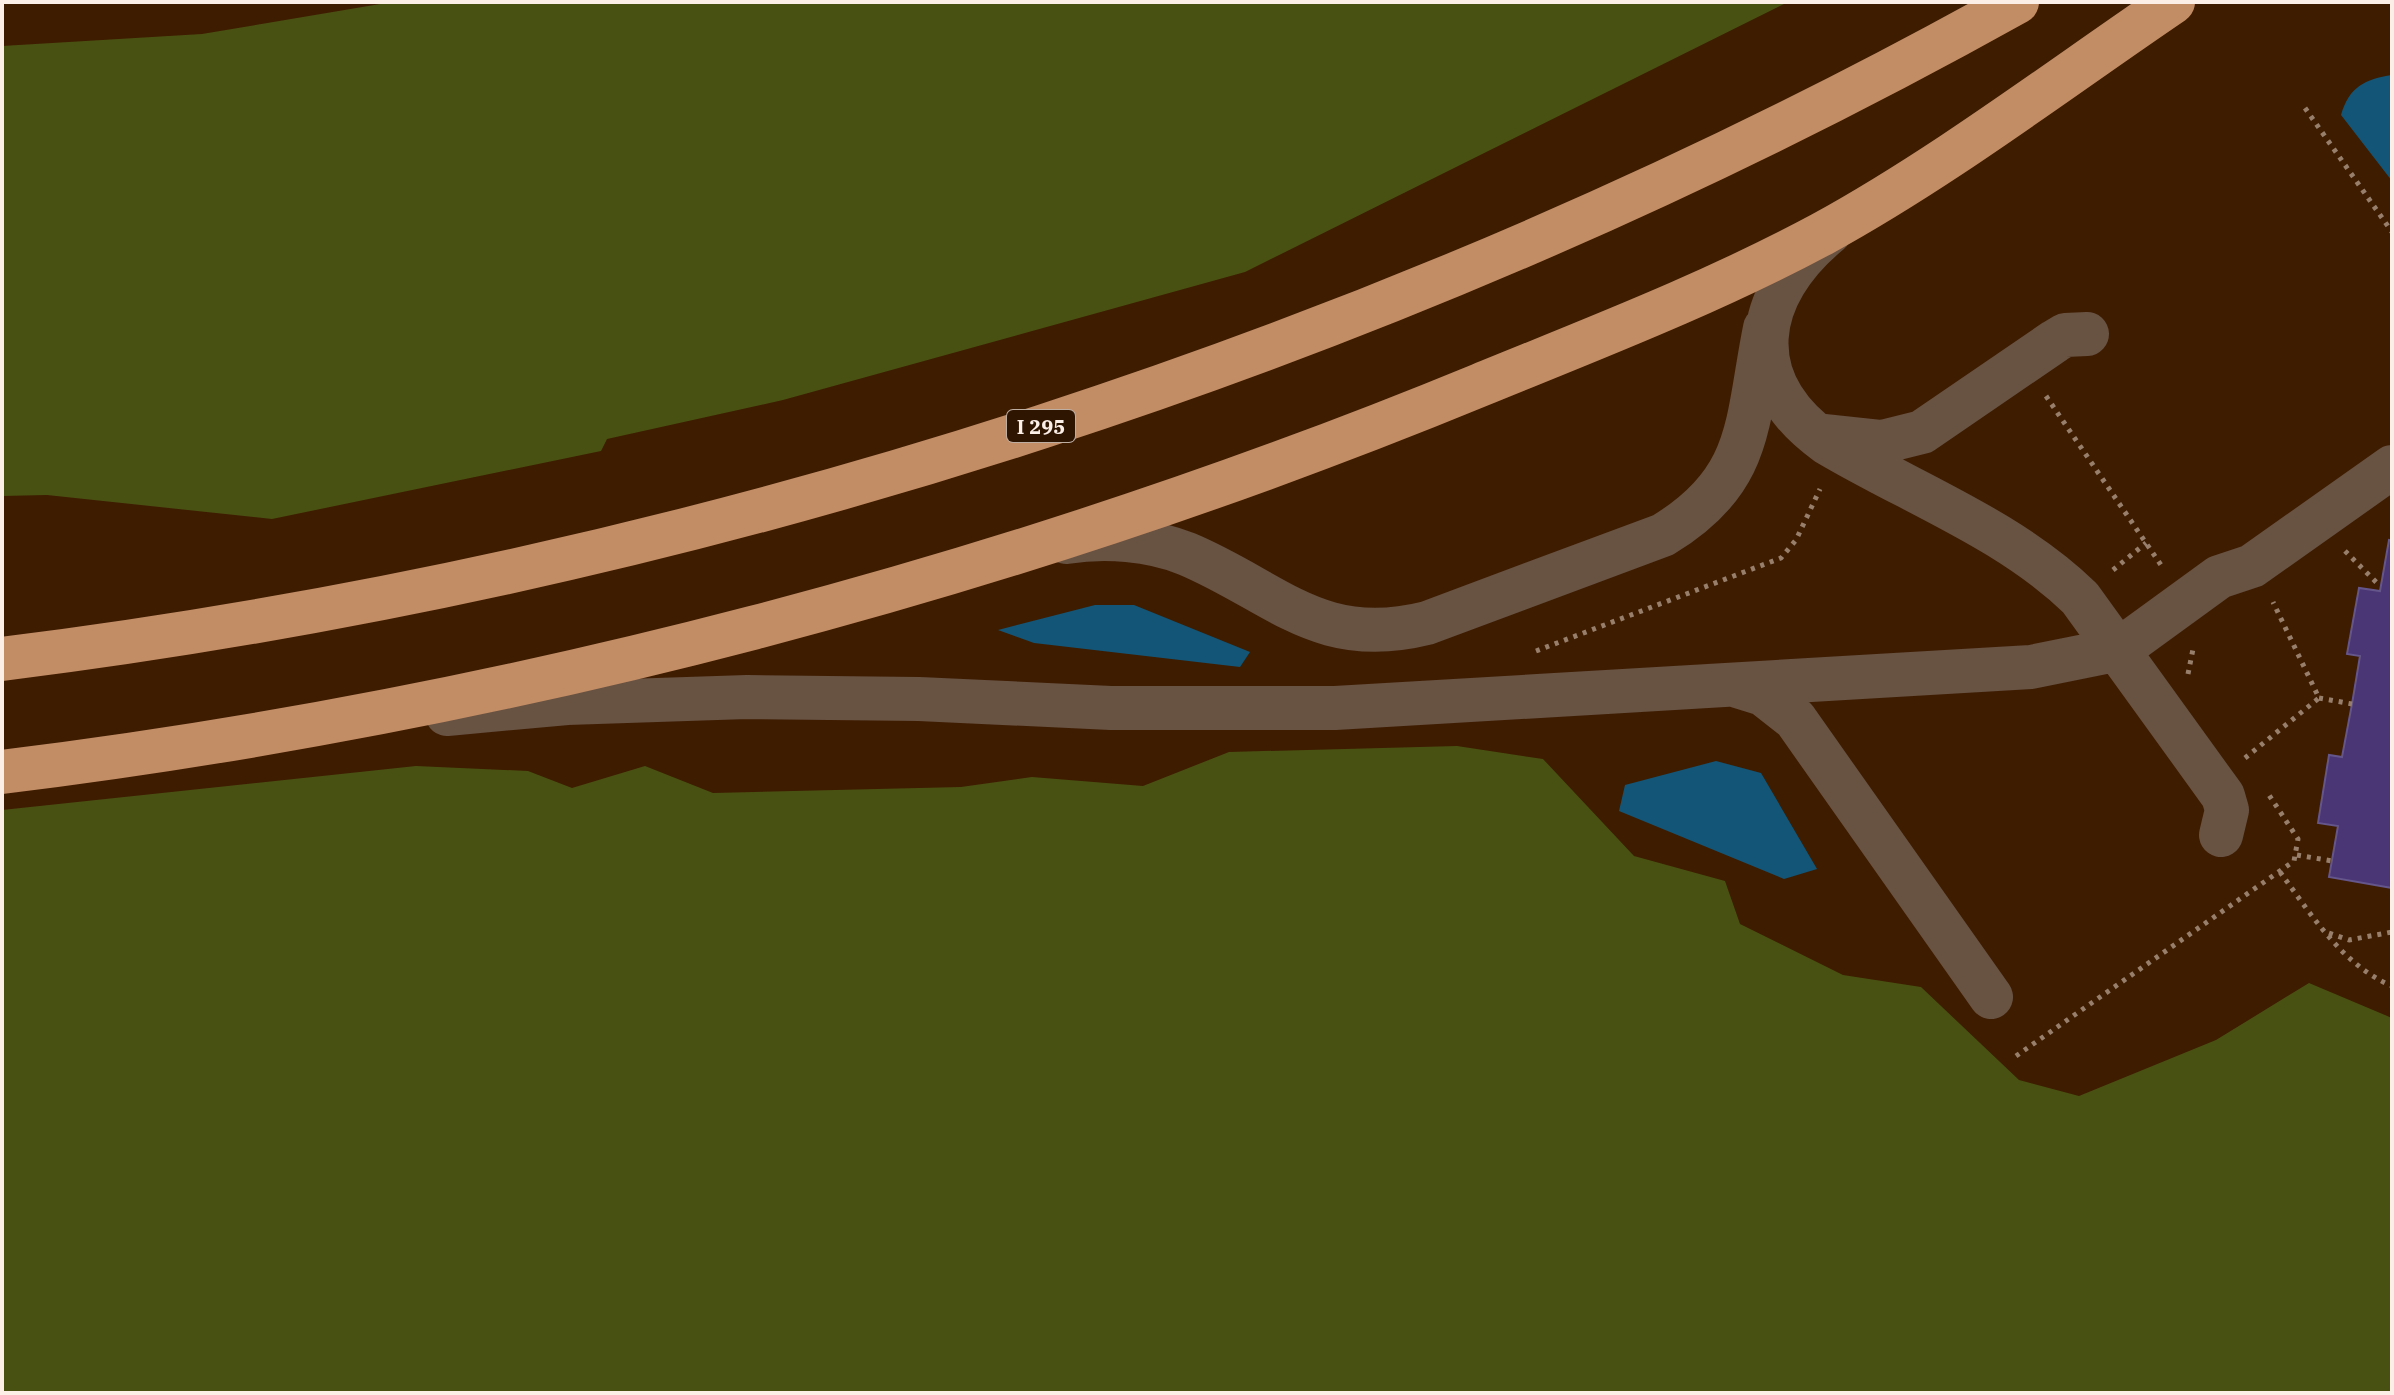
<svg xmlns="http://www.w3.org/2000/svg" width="2394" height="1395" viewBox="0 0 2394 1395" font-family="'IBM Plex Serif',serif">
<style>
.forest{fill:#495112}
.water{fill:#125577}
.building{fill:#4a3575;stroke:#64558a;stroke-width:2}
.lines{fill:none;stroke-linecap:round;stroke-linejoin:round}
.path{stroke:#977f6c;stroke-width:5;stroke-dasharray:4 6;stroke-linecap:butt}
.minor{stroke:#685242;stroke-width:44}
.highway{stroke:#c28c65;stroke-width:44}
.labels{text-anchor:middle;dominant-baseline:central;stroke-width:6;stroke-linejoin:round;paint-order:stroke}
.shield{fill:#2e1502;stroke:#beaea2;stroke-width:2}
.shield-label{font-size:20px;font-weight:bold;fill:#fbefe7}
</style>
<rect width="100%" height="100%" fill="#3e1c00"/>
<path class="forest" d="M392 2H1788L1245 272 783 400 607 439 601 451 272 519 47 495 2 496V46L202 34Z
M1457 746 1543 759 1634 856 1725 881 1740 924 1843 975 1921 987 2019 1080 2079 1096 2216 1040 2309 983 2392 1018V1393H2V810L416 766 528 771 572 788 645 766 713 793 961 787 1032 777 1143 786 1229 752Z"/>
<path class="water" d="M2392 75V181L2341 115C2349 87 2365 79 2392 75Z
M1095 605H1134L1250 652 1240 667 1034 643 998 630Z
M1716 761 1761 773 1817 869 1784 879 1619 811 1625 785Z"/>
<path class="building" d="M2389 540 2392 541V888L2329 877 2338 826 2318 823 2329 755 2342 757 2352 704 2360 656 2347 654 2359 588 2380 591Z"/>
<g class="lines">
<path class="path" d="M2305 108 2392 232
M2046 396 2163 568
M2345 551 2380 586
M2113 570 2146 543
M1536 651 1781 558 1796 540 1820 489
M2188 674 2193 649
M2319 698 2352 704
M2245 758 2319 698 2273 602
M2297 855 2332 861
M2280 872C2311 914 2342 965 2392 986
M2329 933 2349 940 2392 932
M2016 1056 2294 861 2298 839 2269 795"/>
<path class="minor" d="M1830 232C1752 296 1740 381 1827 443 1911 493 2009 529 2080 598L2223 796 2227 810 2221 835
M1826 436 1882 442 1922 432 2055 341 2065 335 2087 334
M1066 542C1105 536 1150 539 1187 554 1277 592 1319 650 1427 623L1663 535C1754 480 1746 422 1765 328
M1734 685 1763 694 1795 719 1991 997
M447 714 567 703 747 697 919 699 1111 708H1335L2031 667 2120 649 2219 577 2252 566 2392 467"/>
<path class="highway" d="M2 659C705 571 1399 347 2017 2
M2 772C505 710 1011 578 1480 385 1595 338 1712 293 1822 234 1944 167 2058 80 2173 2"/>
</g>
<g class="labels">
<rect class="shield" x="1007" y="410" width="68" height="32" rx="6"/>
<g class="shield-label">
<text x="1041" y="426">I 295</text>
</g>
</g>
<rect width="2394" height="1395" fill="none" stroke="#fbefe7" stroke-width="8"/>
</svg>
